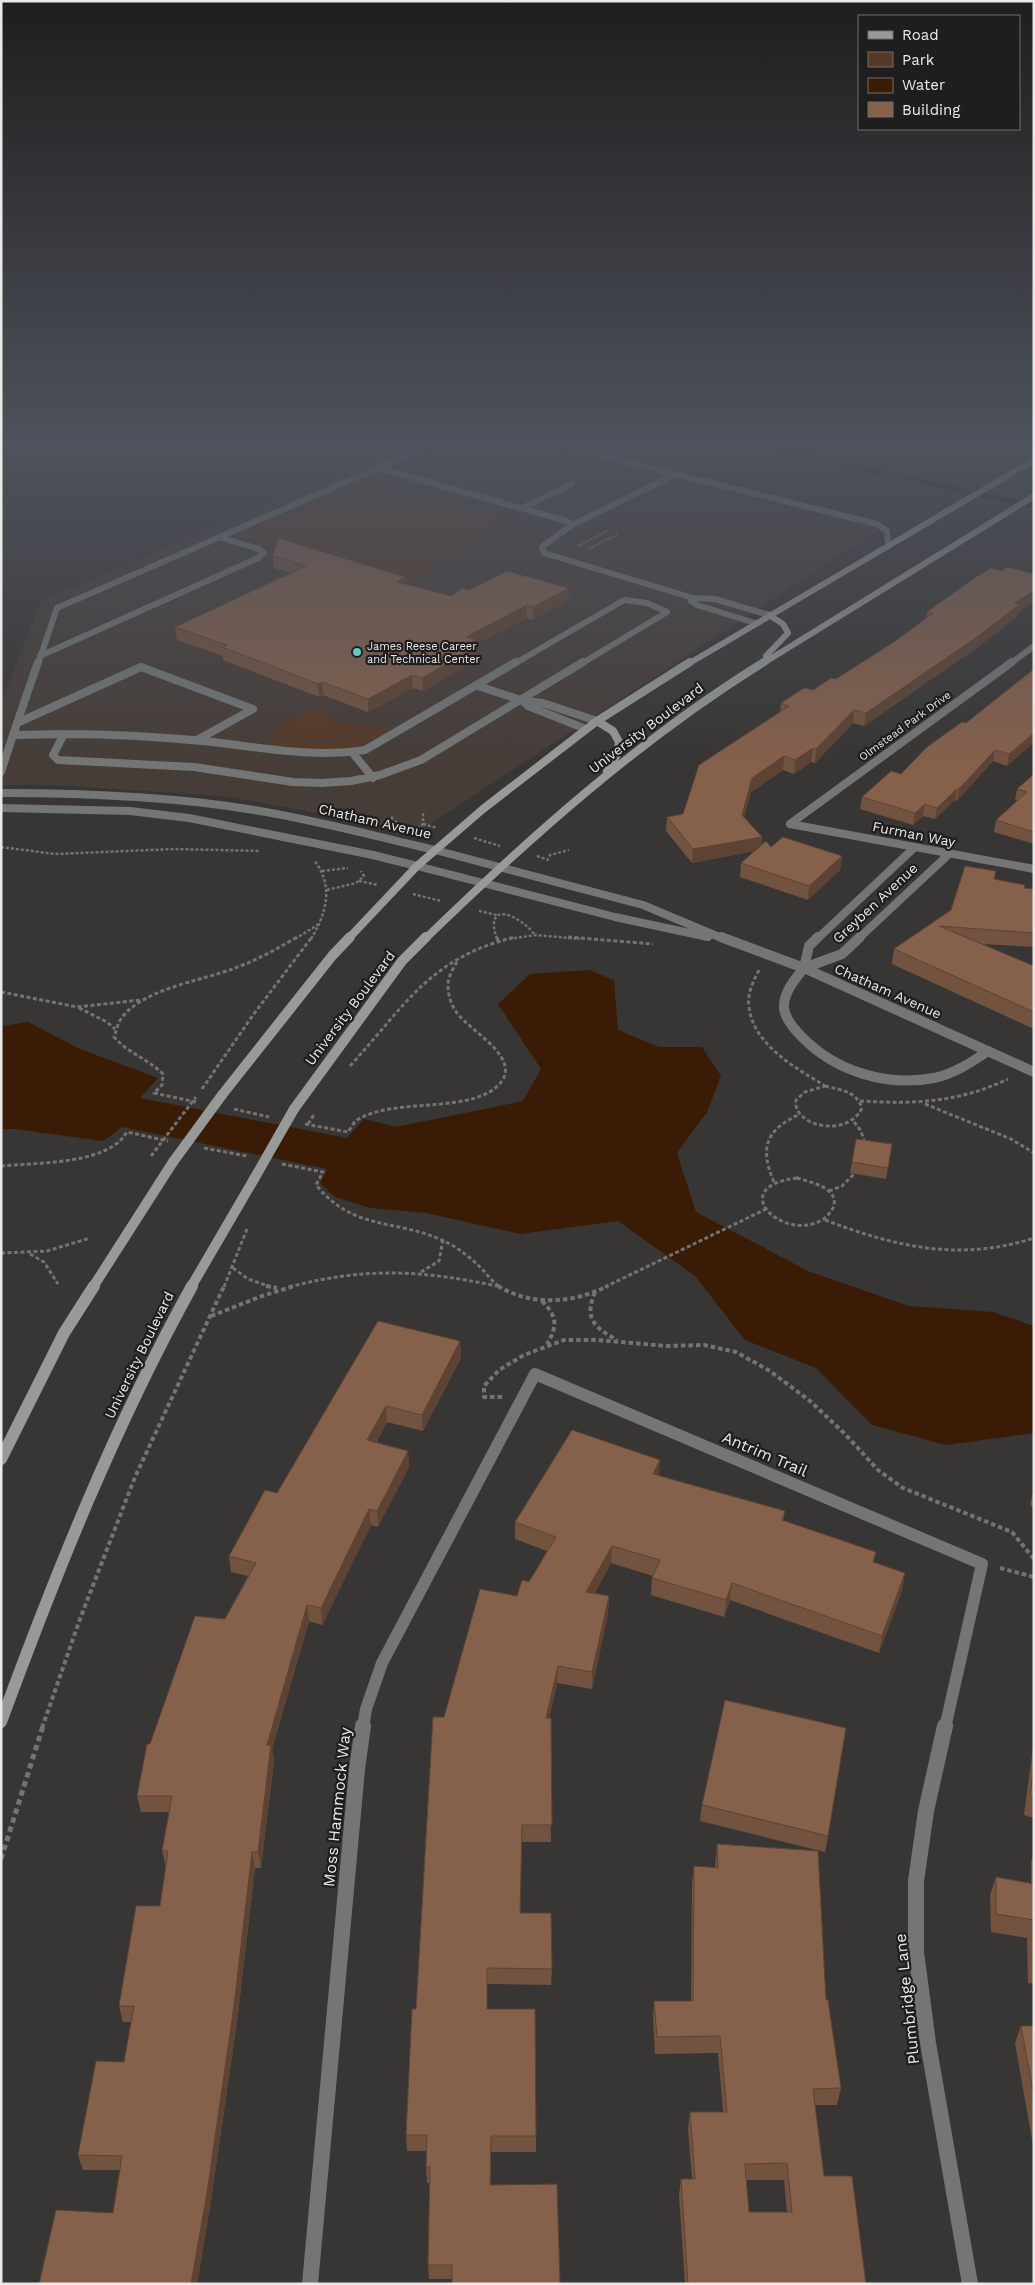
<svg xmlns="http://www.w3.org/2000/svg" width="1035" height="2285" viewBox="0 0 1035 2285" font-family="'Work Sans',sans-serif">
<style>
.built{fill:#463d38}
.green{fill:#573927}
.water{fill:#3a1b06}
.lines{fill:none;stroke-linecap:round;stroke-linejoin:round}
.stream{stroke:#3a1b06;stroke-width:4.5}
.path-far4{stroke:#757371;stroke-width:2;stroke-dasharray:2.5 1;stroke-linecap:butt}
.path-far3{stroke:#757371;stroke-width:2.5;stroke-dasharray:3 2;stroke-linecap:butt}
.path-far2{stroke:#757371;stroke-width:3;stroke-dasharray:4 2.5;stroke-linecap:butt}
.path-far1{stroke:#757371;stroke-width:4;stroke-dasharray:4.5 3;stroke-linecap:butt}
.path{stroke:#757371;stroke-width:5;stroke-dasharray:5.5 4;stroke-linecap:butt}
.service-far2{stroke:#747676;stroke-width:6}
.service-far1{stroke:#747676;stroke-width:8}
.service{stroke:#747676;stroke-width:10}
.minor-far4{stroke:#747676;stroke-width:6}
.minor-far3{stroke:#747676;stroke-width:8}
.minor-far2{stroke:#747676;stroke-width:10}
.minor-far1{stroke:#747676;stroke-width:12}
.minor{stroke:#747676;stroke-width:16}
.tertiary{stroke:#747676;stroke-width:8}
.secondary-far3{stroke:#979a99;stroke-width:6}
.secondary-far2{stroke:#979a99;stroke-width:8}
.secondary-far1{stroke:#979a99;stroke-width:10}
.secondary{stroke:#979a99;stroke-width:12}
.path-bridge{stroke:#757371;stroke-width:3;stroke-dasharray:4 2.5;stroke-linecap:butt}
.secondary-bridge{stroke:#979a99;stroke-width:10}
.wall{fill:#725340;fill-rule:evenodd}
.shaded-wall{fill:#5d4334}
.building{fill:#85604b;stroke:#5d4334;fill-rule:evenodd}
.poi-dot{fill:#5cceba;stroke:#1f1d1d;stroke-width:2}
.labels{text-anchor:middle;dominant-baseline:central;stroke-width:4.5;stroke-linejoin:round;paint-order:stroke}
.far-poi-label{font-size:11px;fill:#ebe9e8;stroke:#1f1d1d;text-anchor:start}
.far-street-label{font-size:11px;fill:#ebe9e8;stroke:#1f1d1d}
.street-label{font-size:14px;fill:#ebe9e8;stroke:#1f1d1d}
.near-street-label{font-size:16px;fill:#ebe9e8;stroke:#1f1d1d}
</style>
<rect width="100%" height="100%" fill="#383634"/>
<path class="built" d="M401 446H568L885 526 418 832 231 797 56 785H1V703L41 601Z"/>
<path class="green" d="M366 478 508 518 403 587 386 583 245 540 239 536 245 530Z
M312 709 327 712 334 720 340 723 368 726C333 745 314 740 276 736L274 729Z
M378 724 389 728C380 733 372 740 362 744 339 753 290 750 267 742L273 738C320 744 336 748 378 724Z"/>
<path class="water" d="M589 970 614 980 618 1030 659 1047H702L721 1076 707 1112 677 1153 696 1212 808 1271 909 1306 993 1312 1034 1326V1433L946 1445 872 1425 816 1368 745 1340 695 1276 618 1221 520 1234 426 1213 370 1208 335 1197 320 1183 327 1169 122 1127 103 1141 14 1129H1V1026L28 1022 80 1049 158 1078 140 1098 347 1138 364 1119 396 1127 523 1101 541 1069 498 1004 530 974Z"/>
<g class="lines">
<path class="stream" d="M760 446 1034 506"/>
<path class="path-far4" d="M578 546 607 531
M588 549 618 534"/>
<path class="path-far3" d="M391 817 397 823
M423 824 437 828
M417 828 423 824V813
M474 838 500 846
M1 847 55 854 174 849 260 851
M537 856 546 859
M547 861 550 855 569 850
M322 871 348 868
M359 881 378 885
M327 890 356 883 364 876 361 871
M413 894 441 901
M479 911 497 915
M295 939 319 924
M311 939C327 912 334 886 314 860
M497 939C483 898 521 916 535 935
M509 939 536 935 580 939"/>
<path class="path-far2" d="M497 937 498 941
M568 937 653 944
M759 970C753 982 747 993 749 1007 753 1044 795 1068 824 1085
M1 992 77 1007 141 1000
M79 1008 107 1022 115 1029
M350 1066C405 1006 429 958 515 937
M825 1086C841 1090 856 1091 862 1108 847 1139 792 1126 796 1100L805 1092Z
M202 1089 253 1015 312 937
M860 1101C915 1104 957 1103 1008 1079
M196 1102 154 1093 162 1085 163 1074C148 1059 128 1053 114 1037 116 1032 117 1027 119 1022 138 989 202 981 235 968 257 960 277 949 297 937
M925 1104 1011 1139 1034 1153
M234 1109 269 1117
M854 1122 861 1131 865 1144
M305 1124 348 1132C351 1128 353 1123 357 1120 394 1096 476 1116 502 1081 519 1056 469 1030 457 1013 451 1005 448 995 448 985 448 976 454 967 458 960
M204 1148 247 1156
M282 1164 323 1172 316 1185C355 1232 394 1218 444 1241 457 1247 470 1257 481 1268 487 1274 492 1282 500 1287
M1 1166C34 1163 89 1164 116 1144 121 1141 124 1136 127 1132L168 1141
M797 1178C810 1182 841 1188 833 1208 830 1213 826 1218 820 1221 782 1241 725 1187 797 1178Z
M774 1182C759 1147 766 1130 800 1114
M829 1191 842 1186 857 1171
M825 1220C896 1247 960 1262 1034 1238
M1 1253 47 1251 90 1238
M30 1254 44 1262 58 1284
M233 1268 248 1279 271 1287
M421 1272 439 1261 443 1240
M224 1287 247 1229
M289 1287C366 1267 420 1270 497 1286
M605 1287 766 1209"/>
<path class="path-far1" d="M266 1286 277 1288
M498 1286C533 1307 573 1303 608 1286
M595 1292C584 1319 594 1327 617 1340
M542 1301C557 1316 558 1326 547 1344
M211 1316 262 1296 294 1286
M502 1397H484V1386L499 1370 524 1355 564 1340H597L667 1346 704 1345 736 1352 770 1371 810 1401 844 1433 878 1470 903 1488 1012 1532 1034 1559
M1000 1568 1034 1577
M42 1728 80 1619 135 1477 224 1286"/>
<path class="path" d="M1 1859 43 1726"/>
<path class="service-far2" d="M563 446 877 524 887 531 888 545
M378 468 431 446
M522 508 572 484
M572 525 676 474
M755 623 697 605 691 601 693 598 715 599 769 615
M40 656 258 558 264 553 259 549 219 537
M38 664 57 608 378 468 567 521 572 525 542 547 544 553 693 598
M514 664 624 600 647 603 667 612 581 664"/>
<path class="service-far1" d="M478 686 524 701 543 703 597 721
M524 702 528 706 586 729
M17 723 141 667 253 709 197 740
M64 734C114 734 164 737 213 742 264 748 313 758 365 750L516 662
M64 734 53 755 58 760 194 767 293 782 322 783 351 781 380 775 421 760 583 662
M13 735 38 662
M352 752 373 778
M1 772 13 735 64 734"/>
<path class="service" d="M804 968C795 979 783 993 784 1008 785 1019 794 1029 802 1037 835 1071 886 1087 934 1078 954 1074 972 1062 988 1051"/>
<path class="minor-far4" d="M1010 664 1034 646"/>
<path class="minor-far3" d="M790 824 1012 662
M790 824 1034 869
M435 850 643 905 724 939
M417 866 615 917 708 937
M817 939 915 847
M858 939 949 854"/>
<path class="minor-far2" d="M721 937 804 968 1034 1072
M804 968 842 954 860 937
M804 968 809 946 818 937"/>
<path class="minor-far1" d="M363 1728 366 1709 382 1663 535 1374 982 1564 945 1728"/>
<path class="minor" d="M945 1726 926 1811 916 1881V1952L928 2043 970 2284
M310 2284 357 1769 363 1726"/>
<path class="tertiary" d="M1 793C85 793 170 796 254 810 315 820 375 836 435 850
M1 808 130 811 189 818 373 855 417 866"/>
<path class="secondary-far3" d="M766 656 788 633 783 624 769 615
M688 664 1034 460
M762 664 1034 496"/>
<path class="secondary-far2" d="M597 721 613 731 619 742 617 755 607 771
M348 939 417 866 483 809 597 721 690 662
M425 939C530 837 640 739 764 662"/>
<path class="secondary-far1" d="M222 1095 332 956 350 937
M294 1109 402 961 426 937
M93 1287 173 1162
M191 1287 254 1179"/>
<path class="secondary" d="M1 1459 64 1333 94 1286
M1 1722C56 1573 115 1425 192 1286"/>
<path class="path-bridge" d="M308 1124 315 1113
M151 1156 196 1097"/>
<path class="secondary-bridge" d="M173 1162 222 1095
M254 1179 294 1109"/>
</g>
<path class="wall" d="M273 556 405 577V584L452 596 469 590 569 600 533 620 526 618 476 644V653L472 655V662L423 691 413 688 368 712 323 695 319 697 223 660V656L177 640 175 627 292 573 274 568Z
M927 612H1019L1018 616 975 649 864 726 853 723 815 763 811 762 794 774 783 770 751 792 744 817 762 837 761 846 842 856 840 870 808 900 740 877 741 863 754 851 692 863 666 831 667 817 683 814 780 712 781 703 813 690 836 679 897 640 926 619Z
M1034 669V742L1007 766 993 761 957 801 955 800 935 819 923 816 913 825 860 809 862 797 901 774Z
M1034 774V844L994 832 996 820 1017 801 1015 800 1017 789Z
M996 871 994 879 1024 888 1034 889V947L981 944 1034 966V1029L892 964 894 949 951 910Z
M892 1144 886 1179 850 1173 852 1162Z
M460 1341 461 1358 423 1431 387 1422 376 1443 408 1451 409 1467 378 1527 371 1525 322 1625 309 1621 272 1749 274 1761 261 1868H255L237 2022 210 2207 197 2284H39L113 2213 120 2170H83L78 2155 124 2062 131 2022H123L119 2006 160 1906 166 1867 162 1851 169 1812H141L137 1796 150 1744 225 1619 248 1576 231 1572 229 1556 277 1493Z
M659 1476 785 1511 783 1521 874 1563 902 1591 879 1653 730 1600 724 1617 651 1595 652 1578 653 1576 611 1563 595 1593 609 1596 608 1613 592 1689 557 1683 549 1718 551 1842H522L520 1913 552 1969 551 1985 487 1984V2009L536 2136V2152H491V2185L452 2279H429L428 2265 430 2183H427L426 2167 427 2151H407L406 2135 416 2009 444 1717 517 1596 529 1582 547 1551 515 1539V1522Z
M1034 1489V1510L1030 1504Z
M1034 1740V1818L1024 1815Z
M702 1805 828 1836 825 1852 700 1821Z
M717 1844 826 2000 841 2088 837 2105H815L824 2176 866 2284H685L679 2195 681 2179H692L688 2129 690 2112H723L718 2053 655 2054 653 2018 654 2001H691L692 1884 694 1866 715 1867ZM746 2180H784L787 2212H749Z
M1034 1852V1984L1028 1983 1027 1938 991 1932 990 1895 996 1877 1031 1883V1862Z
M1021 2026H1034V2151L1015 2043Z"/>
<path class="shaded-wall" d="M405 577V590L397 582Z
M569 588V600L533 620V607Z
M1034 591V602L1019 612 1018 616 975 649 864 726 866 713 1015 603Z
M527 605 526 618 476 644V653L472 655V662L423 691 422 678 466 637Z
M412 675 413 688 368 712V699Z
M322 682 323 695 319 697 318 684Z
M854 710 853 723 815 763 816 749Z
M1034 733V742L1007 766 1009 754Z
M813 748 811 762 794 774 795 760Z
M995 750 993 761 957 801 959 789Z
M784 756 783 770 751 792 741 828 742 815 752 778Z
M957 789 955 800 935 819 937 808Z
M925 804 923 816 913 825 915 813Z
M762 837 760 850 692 863 693 849Z
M842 856 840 870 808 900 809 886Z
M460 1341 461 1358 423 1431 422 1415Z
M386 1406 387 1422 368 1456 367 1440Z
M408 1451 409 1467 378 1527 377 1511Z
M660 1460 659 1478 653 1474Z
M369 1509 371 1525 322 1625 321 1608Z
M612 1546 611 1563 586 1609V1592Z
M905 1573 902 1591 879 1653 882 1636Z
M732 1583 730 1600 724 1617 726 1600Z
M609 1596 608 1613 592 1689V1672Z
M307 1605 309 1621 272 1749 274 1761 261 1868 258 1852 267 1745Z
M558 1666 557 1683 546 1735V1718Z
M252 1852 255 1868 237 2022 210 2207 197 2284H191Z"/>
<path class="building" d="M278 538 405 577 397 582 452 596 462 588 469 590 507 571 569 588 533 607 527 605 466 637 476 640 464 646 472 649 422 678 412 675 368 699 322 682 318 684 222 647 227 645 175 627 306 566 273 556Z
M1008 567 1034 574V591L1015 603 1020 604 977 637 866 713 854 710 816 749 813 748 795 760 784 756 752 778 742 815 762 837 693 849 667 817 683 814 699 765 789 706 781 703 804 688 813 690 831 678 836 679 897 640 933 613 927 612 973 579 991 568 1001 571Z
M1034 669V733L1009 754 995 750 959 789H957L937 808 925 804 915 813 862 797 891 771 901 774 927 747 962 722 966 723Z
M1034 774V832L996 820 1027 792 1017 789Z
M783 837 842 856 809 886 741 863 766 841 771 847Z
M965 866 996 871 994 879 1025 885 1024 888 1034 889V933L939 926 1034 966V1012L894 949 951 910Z
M856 1139 892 1144 888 1168 852 1162Z
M378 1321 460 1341 422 1415 386 1406 367 1440 408 1451 377 1511 369 1509 321 1608 307 1605 267 1745H271L258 1852H252L234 2006 207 2193 191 2284H39L56 2210 113 2213 122 2156 78 2155 96 2061 124 2062 134 2006H119L136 1906H160L168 1851H162L172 1796H137L147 1744H150L195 1616 225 1619 256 1563 229 1556 265 1490 277 1493Z
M572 1430 660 1460 653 1474 785 1511 782 1520 876 1552 873 1562 905 1573 882 1636 732 1583 726 1600 652 1578 660 1560 612 1546 586 1592 609 1596 592 1672 558 1666 546 1718H551L552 1825H522L520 1913H551L552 1969 487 1968V2009H535L536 2136H491L490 2185 557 2184 560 2284H452V2265H428L430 2167H426L427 2135H406L412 2009H416L433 1717H444L480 1589 517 1596 522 1580 529 1582 556 1537 515 1522Z
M725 1700 846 1728 828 1836 702 1805Z
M1034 1764V1798L1030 1797Z
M717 1844 818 1851 826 2000H828L841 2088 813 2089 824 2176H852L866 2284H688L681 2179H695L690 2112H727L720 2036 657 2037 654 2001H693L694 1866 718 1868ZM787 2163 792 2212H749L745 2164Z
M996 1877 1034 1884V1932V1920L996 1914Z
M1021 2026H1034V2096Z"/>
<linearGradient id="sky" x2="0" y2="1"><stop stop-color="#1f1e1d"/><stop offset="0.58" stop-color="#4d525c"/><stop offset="1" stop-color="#4d525c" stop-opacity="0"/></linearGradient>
<rect width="1035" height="765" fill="url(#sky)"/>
<circle class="poi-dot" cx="357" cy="652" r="5"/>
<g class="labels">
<g class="far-poi-label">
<text x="367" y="646">James Reese Career<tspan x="367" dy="13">and Technical Center</tspan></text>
</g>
<g class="far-street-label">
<text transform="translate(905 726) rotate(-36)">Olmstead Park Drive</text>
</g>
<g class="street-label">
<text transform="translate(646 728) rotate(-37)">University Boulevard</text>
<text transform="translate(375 821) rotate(13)">Chatham Avenue</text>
<text transform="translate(914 834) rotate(11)">Furman Way</text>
<text transform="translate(875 903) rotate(-43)">Greyben Avenue</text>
<text transform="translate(888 991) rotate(24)">Chatham Avenue</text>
<text transform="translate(350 1008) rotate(-53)">University Boulevard</text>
<text transform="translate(139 1355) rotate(-64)">University Boulevard</text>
</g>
<g class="near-street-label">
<text transform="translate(765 1454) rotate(23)">Antrim Trail</text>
<text transform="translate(337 1807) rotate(-84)">Moss Hammock Way</text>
<text transform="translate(907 1999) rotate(-96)">Plumbridge Lane</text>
</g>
</g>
<rect width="1035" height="2285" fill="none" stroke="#ebe9e8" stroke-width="5"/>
<rect x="858" y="15" width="162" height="115" fill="#1f1d1d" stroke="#716f6e"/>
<rect x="868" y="31" width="25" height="8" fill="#979a99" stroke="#716f6e"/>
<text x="902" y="40" font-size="15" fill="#ebe9e8">Road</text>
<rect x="868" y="52" width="25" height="15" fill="#573927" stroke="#716f6e"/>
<text x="902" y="65" font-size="15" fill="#ebe9e8">Park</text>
<rect x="868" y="78" width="25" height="15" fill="#3a1b06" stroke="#716f6e"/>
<text x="902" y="90" font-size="15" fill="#ebe9e8">Water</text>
<rect x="868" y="102" width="25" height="15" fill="#85604b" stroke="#716f6e"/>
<text x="902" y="115" font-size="15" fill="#ebe9e8">Building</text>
</svg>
